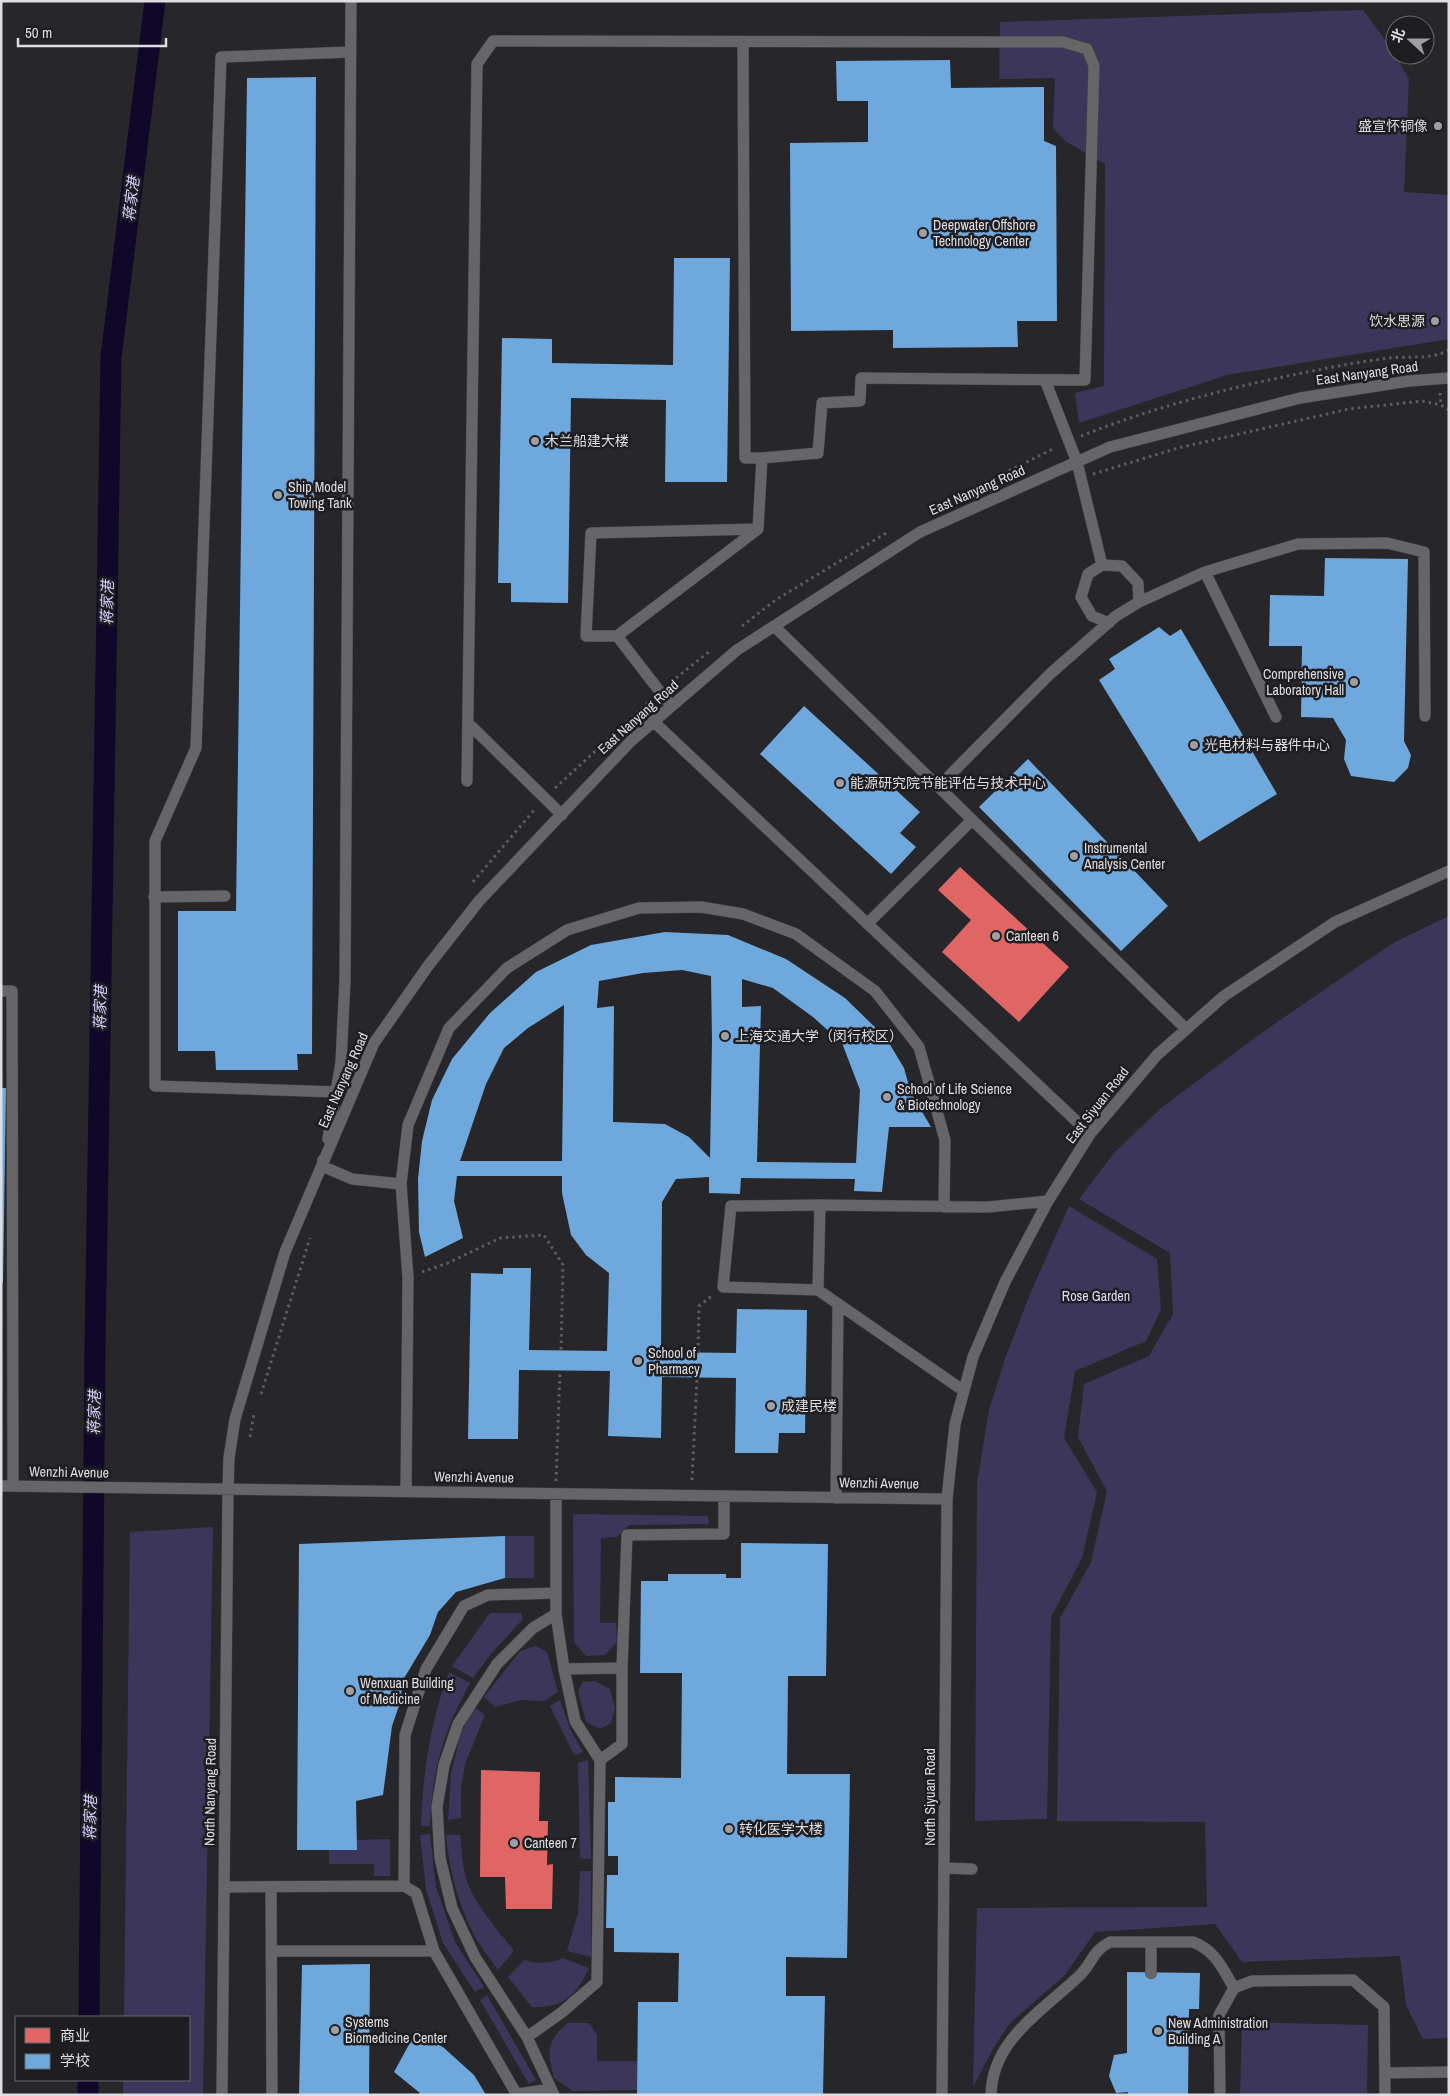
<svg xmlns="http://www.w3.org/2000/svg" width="1450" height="2096" viewBox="0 0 1450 2096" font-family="'Archivo Narrow','Noto Sans SC',sans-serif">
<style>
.green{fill:#3c375a}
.shops{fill:#e06666}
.schools{fill:#6fa8dc;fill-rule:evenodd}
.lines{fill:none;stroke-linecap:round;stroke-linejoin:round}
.canal{stroke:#100729;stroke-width:21}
.service-casing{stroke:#424245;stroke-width:12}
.path{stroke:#5e5e61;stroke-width:3;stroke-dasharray:2.5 4;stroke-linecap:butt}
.service{stroke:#666668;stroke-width:11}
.poi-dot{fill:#9f9fa3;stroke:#1d1d22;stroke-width:2}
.labels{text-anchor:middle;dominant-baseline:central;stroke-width:5;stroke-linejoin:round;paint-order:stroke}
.poi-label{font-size:14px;fill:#dfdfe3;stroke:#1d1d22;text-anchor:start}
.street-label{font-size:14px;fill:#dfdfe3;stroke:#1d1d22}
.park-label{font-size:14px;fill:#dddbf9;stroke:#1d1d22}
.water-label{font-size:15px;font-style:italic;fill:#d6d2ff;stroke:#1d1d22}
</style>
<rect width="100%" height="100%" fill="#27272b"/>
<path class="green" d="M1363 10 1391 48 1409 79 1404 192 1449 195V339L1227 375 1079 423 1075 393 1104 386 1105 164 1065 141 1053 128 1055 78 999 79 1000 22Z
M1449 916V2038L1423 2039 1406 2005 1400 1956 1242 1962 1215 1924 1095 1932 1064 1976 1010 2023 994 2047 973 2087 977 1908 1207 1907 1205 1822 1057 1821 1060 1618 1091 1562 1107 1491 1078 1437 1084 1384 1149 1356 1173 1314 1170 1253 1079 1199 1114 1153 1161 1108 1260 1034 1353 970 1395 942Z
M1069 1206 1157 1259 1161 1310 1146 1341 1075 1371 1064 1438 1097 1492 1082 1558 1051 1617 1047 1819 975 1821 977 1484 989 1410 1005 1359 1030 1294Z
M573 1514 708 1516 709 1524 629 1525 617 1537 601 1538 600 1623H616L617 1642 605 1655 586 1656 574 1642Z
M213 1527 203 2095H123V2080H189V2017H124L130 1532Z
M505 1536H534V1578H505Z
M490 1613H521L523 1619 490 1655 473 1678 452 1666Z
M536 1646 547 1652 558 1692 544 1701 520 1700 495 1707 484 1697 520 1651Z
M449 1672 470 1683C443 1731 432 1771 430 1826H421C423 1773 430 1722 449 1672Z
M595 1681 610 1689 615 1708 611 1723 600 1729 586 1722 578 1691 583 1682Z
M560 1700 570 1729 583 1752 574 1755 550 1706Z
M474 1707 485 1715 465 1764 461 1789V1818L448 1820 451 1774 461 1733Z
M588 1760 591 1859 580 1858 578 1763Z
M430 1834 436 1887 455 1942 484 1987 475 1992 443 1943 426 1889 420 1835Z
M446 1835H460C462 1851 462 1869 468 1884 478 1909 499 1931 514 1951L498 1970C489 1957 479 1945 472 1931 457 1900 449 1868 446 1835Z
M390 1839V1876H374V1864H329V1850H357V1840Z
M580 1871H591V1957L567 1951 578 1913Z
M563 1958 589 1968C576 1996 563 2008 532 2007L508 1977 524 1960C539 1964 548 1964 563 1958Z
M487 1995 536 2080 529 2084 480 2000Z
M1242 2022 1368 2025 1367 2095H1240Z
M568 2023H589L597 2035V2061H638L637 2090 573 2091 554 2078C547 2050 546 2042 568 2023Z"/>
<path class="shops" d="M960 867 1069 967 1019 1022 942 952 971 920 938 890Z
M481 1770 540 1772 539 1821H548L547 1865 553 1864 552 1909H506L505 1877H480Z"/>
<path class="schools" d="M950 60 951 88 1044 87V141L1056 146 1057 321H1017L1018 347 893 348V330L791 331 790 143 868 142V101H837L836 61Z
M316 77 312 1054H297L298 1070H216L215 1051H178V911H236L247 78Z
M674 258H730L727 482H665L666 400 571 398 568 603 511 602V583H498L502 338 552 339V363L673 365Z
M1325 558 1408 559 1404 741 1411 755 1408 768 1394 782 1351 776 1344 759 1346 740 1333 718 1301 717 1302 646H1269L1270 595 1324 596Z
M1159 627 1170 636 1181 629 1277 794 1199 842 1099 680 1115 669 1109 659Z
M804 706 920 812 900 833 916 847 891 874 760 754Z
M1028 759 1168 906 1121 951 979 807Z
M665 932 728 935 786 959 845 998 886 1038 904 1068 911 1093 931 1127H889L882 1192 854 1191 855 1179 741 1178 740 1194 709 1193V1177L676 1179 662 1202 661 1352 736 1353 737 1309 807 1310 805 1433H779L778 1453H735L736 1378 662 1377 661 1438 608 1436 610 1371 519 1370 518 1439H468L471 1273 503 1274V1268H531L529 1350 607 1351 609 1273 586 1255 571 1235 562 1193V1176H457L454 1201 463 1238 425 1257 419 1232 418 1179 422 1141 432 1100 452 1059 490 1013 536 972 591 945ZM682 970 711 976 712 1040 710 1158 689 1137 665 1124 613 1122 614 1006 597 1008 599 981 643 973ZM742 979 773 988 813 1017 842 1043 860 1090 856 1163 757 1162 761 1006 742 1007ZM564 1005 562 1161H460L486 1084 504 1048 528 1028Z
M1 1088H6L3 1283H1Z
M505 1536V1578L456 1592 438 1612 430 1635 403 1680 400 1703 392 1726 383 1795 356 1801 357 1850H297L299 1544Z
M741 1543 828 1544 826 1676H788L787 1774H850L847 1958 786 1957V1996H825L823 2095H637L638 2002H678L679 1953 614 1952V1928H606L607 1875H618V1856H608V1802H615V1777L681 1778 682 1673H640L641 1581H668V1574H726V1578H741Z
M370 1964 369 2095H299L302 1965Z
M1127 1972 1200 1973 1199 2009H1189L1188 2095H1128V2092L1116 2093 1109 2076 1114 2055 1127 2053Z
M417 2030 444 2048 474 2075 486 2095H418L420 2093 394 2072Z"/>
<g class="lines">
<path class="canal" d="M89 2017 95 1347 111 357 155 1
M88 2095V2080"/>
<defs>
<path id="service" d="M743 42 745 458H762
M1045 380 1077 462 1102 565
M1205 572 1276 717
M1109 623 1092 616 1081 597 1088 574 1102 565 1122 566 1138 583 1139 602
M774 626 1186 1029
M617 636H586L591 533 758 529
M653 721 1090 1134
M468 723 562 815
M467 781 477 64 493 41 1063 42 1087 49 1094 66 1085 380 861 378 860 401 822 403 818 453 762 458 758 529 617 636 671 706
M938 787 1050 674 1116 616 1139 602 1205 572 1298 544 1387 543 1424 552 1425 716
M154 897 225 896
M867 924 972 820
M1 991H12L13 1486
M337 1092 155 1086V841L196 748 221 57 350 52
M328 1139 341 1062 345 980 351 1
M323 1160 322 1166 352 1179 401 1184
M818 1290 723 1287 731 1206 820 1205
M964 1391 818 1290 820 1205 988 1207 1048 1201
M1 1486 947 1499
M406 1491 408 1277 401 1184 408 1125 449 1028 507 968 567 930 639 908 701 907 743 914 796 934 875 991 919 1047 945 1140 944 1207
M836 1498 838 1304
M622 1668 627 1535 724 1534V1496
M564 1669 622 1668V1744L600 1760
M944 1868 972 1869
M404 1886 405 1735 426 1669 464 1606 488 1595 556 1593
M224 1887 404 1886 416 1893 434 1951
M271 1887 272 2095
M271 1951H434L517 2095
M1151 1973V1942
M527 2037 475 1957 452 1908 440 1858 437 1807 444 1765 458 1724 497 1664 533 1628 556 1614
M1385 2073 1449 2072
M517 2094 551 2089
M222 2095 228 1489 229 1458 235 1419 285 1252 374 1043 428 966 479 901 631 741 737 650 920 532 1110 447 1300 398 1409 381 1449 378
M554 2095 527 2037 561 2013 597 1982 600 1760 575 1721 564 1669 556 1614V1494
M942 2095 947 1499 955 1424 973 1357 1005 1282 1048 1201 1090 1134 1157 1055 1224 996 1335 922 1449 871
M991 2095C992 2039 1044 2010 1079 1976 1093 1963 1091 1952 1110 1942H1193C1215 1950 1223 1969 1234 1988
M1220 2095 1219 2015 1234 1988 1252 1981 1353 1980 1384 2007 1385 2095"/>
</defs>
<use href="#service" class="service-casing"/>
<path class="path" d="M1440 393 1441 405
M1081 436C1157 406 1238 385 1318 370 1342 365 1366 361 1389 358 1409 356 1431 360 1449 350
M1093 474 1178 448 1349 409 1422 401 1441 405 1449 410
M933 508 1055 448
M742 626 777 599 888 532
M671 682 711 650
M555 788 650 701
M473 882 535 809
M422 1272 448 1263 500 1238 544 1235 563 1265 561 1350
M698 1352 699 1306 713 1295
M261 1394 310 1238
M250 1437 254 1414
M692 1480 697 1378
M556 1481 560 1370"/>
<use href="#service" class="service"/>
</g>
<g class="poi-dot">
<circle cx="1438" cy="126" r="5"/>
<circle cx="923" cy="233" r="5"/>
<circle cx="1435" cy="321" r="5"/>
<circle cx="535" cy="441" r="5"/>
<circle cx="278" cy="495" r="5"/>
<circle cx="1354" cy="682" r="5"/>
<circle cx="1194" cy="745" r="5"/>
<circle cx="840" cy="783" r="5"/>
<circle cx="1074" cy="856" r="5"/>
<circle cx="996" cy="936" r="5"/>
<circle cx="725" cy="1036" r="5"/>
<circle cx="887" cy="1097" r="5"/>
<circle cx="638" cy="1361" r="5"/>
<circle cx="771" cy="1406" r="5"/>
<circle cx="350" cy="1691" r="5"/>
<circle cx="729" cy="1829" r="5"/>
<circle cx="514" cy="1843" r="5"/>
<circle cx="335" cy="2030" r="5"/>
<circle cx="1158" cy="2031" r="5"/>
</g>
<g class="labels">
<g class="poi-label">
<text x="1428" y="126" text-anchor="end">盛宣怀铜像</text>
<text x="933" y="225">Deepwater Offshore<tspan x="933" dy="16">Technology Center</tspan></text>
<text x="1425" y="321" text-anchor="end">饮水思源</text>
<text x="545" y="441">木兰船建大楼</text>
<text x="288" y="487">Ship Model<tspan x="288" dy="16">Towing Tank</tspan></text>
<text x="1344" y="674" text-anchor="end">Comprehensive<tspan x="1344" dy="16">Laboratory Hall</tspan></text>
<text x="1204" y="745">光电材料与器件中心</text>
<text x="850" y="783">能源研究院节能评估与技术中心</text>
<text x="1084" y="848">Instrumental<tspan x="1084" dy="16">Analysis Center</tspan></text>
<text x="1006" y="936">Canteen 6</text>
<text x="735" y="1036">上海交通大学（闵行校区）</text>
<text x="897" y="1089">School of Life Science<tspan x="897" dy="16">&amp; Biotechnology</tspan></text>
<text x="648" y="1353">School of<tspan x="648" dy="16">Pharmacy</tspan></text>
<text x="781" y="1406">成建民楼</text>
<text x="360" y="1683">Wenxuan Building<tspan x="360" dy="16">of Medicine</tspan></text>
<text x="739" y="1829">转化医学大楼</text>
<text x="524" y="1843">Canteen 7</text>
<text x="345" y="2022">Systems<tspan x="345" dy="16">Biomedicine Center</tspan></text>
<text x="1168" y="2023">New Administration<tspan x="1168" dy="16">Building A</tspan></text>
</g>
<g class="street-label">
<text transform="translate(1367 373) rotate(-8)">East Nanyang Road</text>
<text transform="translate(977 490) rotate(-24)">East Nanyang Road</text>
<text transform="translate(638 717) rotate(-42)">East Nanyang Road</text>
<text transform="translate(343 1080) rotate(-66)">East Nanyang Road</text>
<text transform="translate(1097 1105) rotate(-52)">East Siyuan Road</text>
<text transform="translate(69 1472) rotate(1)">Wenzhi Avenue</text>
<text transform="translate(474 1477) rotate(1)">Wenzhi Avenue</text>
<text transform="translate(879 1483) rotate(1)">Wenzhi Avenue</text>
<text transform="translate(210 1792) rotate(-89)">North Nanyang Road</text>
<text transform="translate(930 1797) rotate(-90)">North Siyuan Road</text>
</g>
<g class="park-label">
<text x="1096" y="1296">Rose Garden</text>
</g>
<g class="water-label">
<text transform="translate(131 199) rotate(-83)">蒋家港</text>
<text transform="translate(107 603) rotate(-89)">蒋家港</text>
<text transform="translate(100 1008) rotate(-89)">蒋家港</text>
<text transform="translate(94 1413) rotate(-89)">蒋家港</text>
<text transform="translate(90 1818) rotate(-89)">蒋家港</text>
</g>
</g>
<rect width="1450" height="2096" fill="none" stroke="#dfdfe3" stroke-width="5"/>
<rect x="15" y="2016" width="175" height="65" fill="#1d1d22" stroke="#6b6b6f"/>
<rect x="25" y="2028" width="25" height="15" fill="#e06666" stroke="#6b6b6f"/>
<text x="60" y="2041" font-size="15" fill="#dfdfe3">商业</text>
<rect x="25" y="2054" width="25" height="15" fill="#6fa8dc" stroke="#6b6b6f"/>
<text x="60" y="2066" font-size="15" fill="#dfdfe3">学校</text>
<g transform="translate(1410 40) rotate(291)"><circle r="24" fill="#1d1d22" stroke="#6b6b6f"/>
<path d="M0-4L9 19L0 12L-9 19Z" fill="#9f9fa3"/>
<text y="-8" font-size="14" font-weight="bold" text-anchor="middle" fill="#dfdfe3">北</text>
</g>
<path d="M18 38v8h148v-8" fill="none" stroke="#dfdfe3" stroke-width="2.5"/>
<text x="25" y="38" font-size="15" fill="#dfdfe3" stroke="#1d1d22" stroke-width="4" paint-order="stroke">50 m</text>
</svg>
